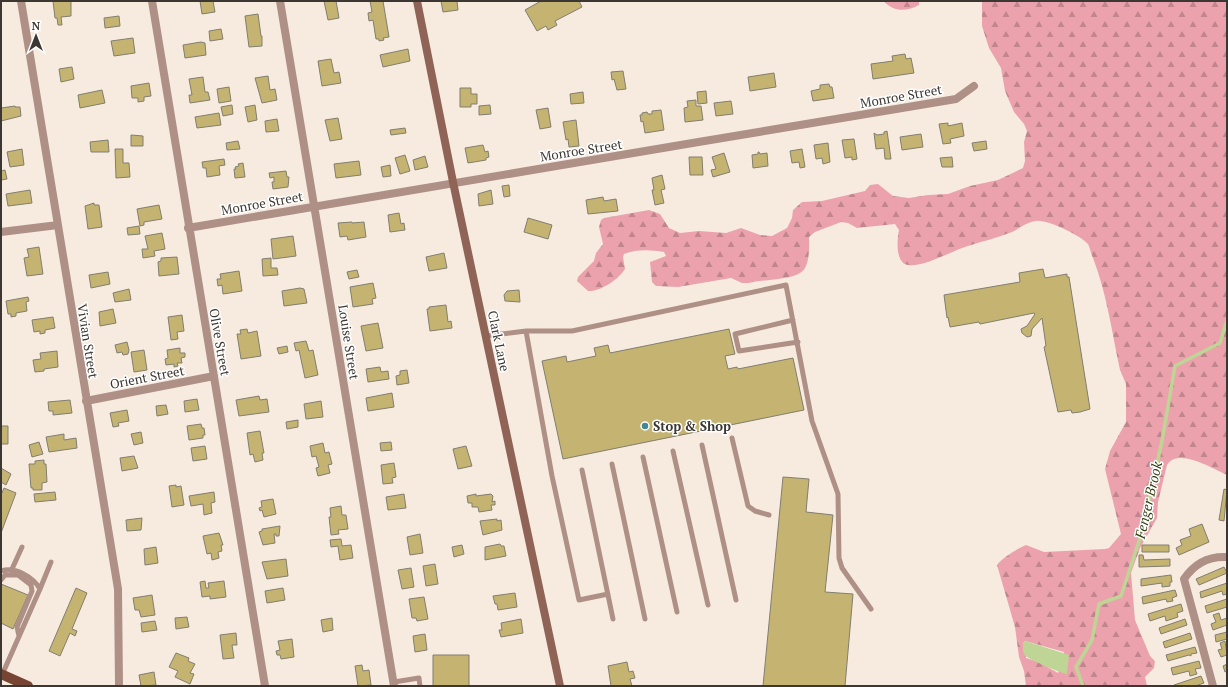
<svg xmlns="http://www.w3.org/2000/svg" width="1228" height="687" viewBox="0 0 1228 687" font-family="'PT Serif',serif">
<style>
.forest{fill:url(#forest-firs);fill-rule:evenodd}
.water{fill:#bfd595}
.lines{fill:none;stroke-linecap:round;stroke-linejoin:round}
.stream{stroke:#bfd595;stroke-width:3.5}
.building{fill:#c5b471;stroke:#817e6f}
.service{stroke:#af9086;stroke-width:5}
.minor{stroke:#af9086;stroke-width:8}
.secondary{stroke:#8f6456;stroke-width:8}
.primary{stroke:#743;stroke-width:10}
.poi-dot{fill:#428893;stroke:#fff;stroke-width:1.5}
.labels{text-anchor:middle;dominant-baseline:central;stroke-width:3;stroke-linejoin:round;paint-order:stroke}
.street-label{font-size:13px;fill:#3c3732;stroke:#fff}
.poi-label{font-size:13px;font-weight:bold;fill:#3c3732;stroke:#fff;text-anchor:start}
.water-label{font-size:14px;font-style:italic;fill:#334112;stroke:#fff}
</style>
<defs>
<pattern id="forest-firs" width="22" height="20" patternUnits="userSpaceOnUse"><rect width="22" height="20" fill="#eca2ac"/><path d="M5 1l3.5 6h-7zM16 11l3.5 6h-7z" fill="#c0858d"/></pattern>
</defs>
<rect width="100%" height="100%" fill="#f7ebdf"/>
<path class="forest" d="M884 1H919V5C907 12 893 12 884 1Z
M982 1H1227V475C1213 469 1178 447 1167 465L1158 502 1157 518 1140 548 1131 573 1135 620 1150 656 1155 661 1154 668 1145 677 1147 686H1026L1024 671 1019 657 1015 627 997 565C1003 557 1017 549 1026 545L1044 552 1105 549 1109 548 1121 534 1105 469 1110 451 1126 422V384L1120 370C1112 333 1107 294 1093 258 1091 254 1090 248 1088 244 1081 236 1047 219 1036 221 1027 222 1020 228 1012 232 997 238 983 241 968 246 954 250 922 268 908 265 895 263 897 239 899 230L895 224 857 228 848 223 841 222 815 232 809 237C809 246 810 259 805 268 798 281 762 279 749 283H742L731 278 678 287 656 286 652 282 650 262 666 256 664 252C651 250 637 249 624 254L623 257 625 269C619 279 600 292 588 291L577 281 578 277 594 261 596 253 603 244 599 227 601 220 604 218 649 210 660 214 669 228 680 233 699 231 726 233 741 228 760 235 772 236 787 228 792 218 793 210 802 202 822 201 865 191 870 185 878 184 893 196 909 198 928 195 948 194 970 186 998 180 1023 168 1025 161 1024 142 1027 131 1024 124 1014 112 1005 91 1001 68 989 48 982 26ZM1025 641 1064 652 1058 673 1039 662 1026 658 1023 644Z"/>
<path class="water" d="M1025 641 1069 655 1067 674C1063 674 1028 659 1026 656 1022 653 1023 648 1023 644Z"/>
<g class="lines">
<path class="stream" d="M1083 686 1076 667 1092 640 1099 604 1121 596 1142 532 1162 441 1175 366 1220 343 1227 320"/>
</g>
<path class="building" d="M53 1H71V16L61 17 62 25H58L57 18H55Z
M200 1H213L215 12 202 14Z
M324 1H336L339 18 328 20Z
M370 1H383L389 37 383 38 384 40 379 41V39H376L373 20 369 21 368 13 372 12Z
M441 1H457L458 10 443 12Z
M541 1H579L582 7 555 21 557 25 548 30 546 26 537 31 525 10Z
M258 14 261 36H262V46L249 47 245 16Z
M119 16 120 26 105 28 104 18Z
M221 29 223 39 210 41 209 31Z
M133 38 135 53 114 56 111 41Z
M201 42 205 43 206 55 185 58 183 45Z
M408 49 410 61 383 67 380 55Z
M905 54 906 59 911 58 914 73 873 79 871 64 893 61 892 56Z
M331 59 334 73 339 72 341 83 322 86 318 61Z
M72 67 74 79 61 82 59 69Z
M623 71 626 89 617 90 614 79 612 80 611 72Z
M774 73 776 87 750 91 748 77Z
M268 76 270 90 275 89 277 100 262 103 255 78Z
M203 77 205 92H208L210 100 190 103 189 95H192L189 79Z
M149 83 151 96 144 97V101L138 102V98H132L131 86Z
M829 84 830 87H832L834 98 813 101 811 91 820 89V85Z
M229 87 231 101 219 103 217 89Z
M460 88H471V94H477V104H471V107H460Z
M102 90 105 103 80 108 78 95Z
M706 91 707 103 698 104 697 92Z
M583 92 584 103 571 104 570 94Z
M696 100V106H701L703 120 685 122 684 108 688 107 687 101Z
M731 101 733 114 716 116 714 103Z
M232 105 233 114 223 116 221 107Z
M255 105 257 120 248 122 245 107Z
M490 105 491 114 479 115V106Z
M15 106V107H20L21 116 1 121V108Z
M548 108 551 127 540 129 536 110Z
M661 110 664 130 645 133 643 121 641 122 640 115H642V113L647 112 648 114H652V111Z
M219 113 221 125 197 128 195 117Z
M338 118 342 139 330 141 325 120Z
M277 119 279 131 266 132 265 121Z
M576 120 579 146 569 147 568 139 566 140 563 122Z
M948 123V126L962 123 964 136 950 139 951 143 943 144 939 124Z
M405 128 406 133 391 135 390 130Z
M887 131 891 159H885L884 148 876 149 874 133 877 135 884 134V132Z
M921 134 923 147 902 150 900 137Z
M131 135 143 136V146H131Z
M854 139 857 159 852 160V157L845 158 842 140Z
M108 140 109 152H91L90 142Z
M238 141 240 149 227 150 226 143Z
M986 141 987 149 974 151 972 143Z
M828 143 830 162 823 164 822 158 816 159 814 145Z
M483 145 485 152 488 151 489 157 486 158V160L468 163 465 148Z
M22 149 24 165 10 167 7 152Z
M115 149H123V163H129L130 177 116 178Z
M802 149 805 167 800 168 799 162 792 163 790 151Z
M758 152H759L760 154 767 153 768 166 753 168 752 155 758 154Z
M724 153 730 172 713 177 711 170 716 169 712 157Z
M405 155 410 171 400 174 395 158Z
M425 156 428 167 415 170 413 160Z
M689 157H702L703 175H690Z
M952 157 953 167H942L940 158Z
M224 159 225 165 219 166 220 175 207 177 206 168H203L202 162Z
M359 161 361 175 336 178 334 164Z
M243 163 245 177 235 178 234 169H236L235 167 239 166 238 164Z
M390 165 391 176 383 177 381 167Z
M5 170 7 179 1 180V171Z
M286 171 287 177H289L288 187 273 189 272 182H274V177L270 178 269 173Z
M662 175 665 189 661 190 664 203 655 205 652 190H654L652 178Z
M509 185 510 196 504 197 502 186Z
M30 190 32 203 8 206 6 194Z
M491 190 493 204 479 206 478 194Z
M603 197 604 201 616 199 618 211 588 214 586 200Z
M94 203V205H99L102 227 88 229 85 206Z
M159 205 162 219 144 222V225L140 226 137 209Z
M399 213 401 224 404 223 405 230 390 232 388 215Z
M528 218 552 225 548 239 524 232Z
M352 222V223L364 222 366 237 348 240 347 236 340 237 338 223Z
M139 226 140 234 128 235 127 228Z
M162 233 165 249 154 251 155 256 143 258 142 249H148L145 236Z
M293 236 296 256 273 259 271 239Z
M39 247 43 274 27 276 24 258 29 257 27 249Z
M444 253 447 268 429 271 426 257Z
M177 257 179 274 159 276 158 262 161 261V258Z
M271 258V268H277L278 275 263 276 262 259Z
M1043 269 1045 278 1067 274V277H1069L1090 409 1080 412 1072 413 1071 410 1058 412 1044 347 1046 346 1042 318 1032 329 1031 336 1027 337 1022 333 1021 329 1027 326 1035 314 1034 313 980 324 979 322 950 327 948 317 947 318 944 295 1020 282 1019 273Z
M357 270 359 277 349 279 347 272Z
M239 271 242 291 223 294 222 285 218 286 217 279H221L220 274Z
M108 272 110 284 91 288 89 275Z
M373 283 376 298 372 299 373 304 353 307 350 287Z
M300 288 304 289 307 303 284 306 282 291Z
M129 289 131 300 115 302 113 293Z
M519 290 520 302 505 301 504 295 507 291Z
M28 297 29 301 26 302 27 311 16 313V316L11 317V314H8L6 301Z
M446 305 448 322 451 321 452 328 430 331 427 309H429V307Z
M113 309 116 323 100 326 99 312Z
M182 315 184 331 177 332 178 339 171 340 168 317Z
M53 317 55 328 45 330V333L40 334V331L34 332 32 320Z
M378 323 383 348 366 351 361 326Z
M247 329 248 333 257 331 261 356 241 359 237 334H241L240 330Z
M729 329 735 354 725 356 728 369 737 367 738 369 793 358 804 410 563 459 542 361 566 356 567 362 596 356 594 348 608 345 610 353Z
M306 341 309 351 313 350 318 375 305 378 299 350 296 351 294 343Z
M127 342 129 350 128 354 123 355 122 352 117 353 115 345Z
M287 346 288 352 279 354 277 348Z
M180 348V353H185V357L181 358 182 363H177L178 366 174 367V364L166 365 165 359 168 358 167 350Z
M144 350 147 370 134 372 131 352Z
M57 351 58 367 44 369V371L35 372 33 360 41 359 40 353Z
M380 367 381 372 388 371 389 379 368 382 366 369Z
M407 370 409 383 397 385 396 376 400 375V371Z
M392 393 394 407 368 411 366 398Z
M259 396 260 400 267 399 269 412 239 416 236 400Z
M197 399 199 410 185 412 184 401Z
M70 400 72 413 53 415V411H49L48 402Z
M321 401 323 417 306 419 304 404Z
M166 405 168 414 157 416 156 406Z
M127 410 129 421 118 423 119 426 113 427 110 413Z
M298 420V427L287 429 286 422Z
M201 424 202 428H204L205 435H203V438L189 440 187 426Z
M1 426H8V444H1Z
M260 431 264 453H262L263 460 255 462 253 454 250 455 247 433Z
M141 432 143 443 134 445 131 434Z
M64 434V440L76 438 77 448 49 452 46 437Z
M39 442 43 454 32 457 29 445Z
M391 442 392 450 381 451 380 443Z
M323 443 325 453 329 452 332 464 328 465 330 473 318 476 316 468 319 467 316 456 312 457 310 446Z
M205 446 207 459 193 461 191 448Z
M466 446 472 466 458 469 453 449Z
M134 456 138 468 122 471 120 458Z
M44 460V464H46L47 482 42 483V490H33V488H31L29 464H35V461Z
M394 463 396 477 392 478 393 483 383 484 381 465Z
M1 468 11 474 6 485 1 482Z
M783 477 809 479 806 512 833 515 825 592 853 594 845 686H763Z
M176 485V487L181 486 184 505 172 507 169 486Z
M4 488 16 493 1 533V495Z
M1224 489 1227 490 1224 521 1219 520Z
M55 492 56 500 35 502 34 494Z
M214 492 215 502 211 503 212 513 204 515 203 504 191 506 189 496Z
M404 494 406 508 388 510 386 497Z
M476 494V496L491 494 493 496 492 502 495 501V505H491L492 510 479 512 478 507H472V503H468L467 496Z
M273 499 276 514 264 517 262 510 260 511 259 508 262 507 261 501Z
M341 506 342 515H346L348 529 338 530 339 534 331 535 329 517H331L330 508Z
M142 518 141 530 127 531 126 520Z
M497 519V521L501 520 502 530 483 535 480 521Z
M1202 524 1209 542 1179 555 1176 548 1182 545 1180 540 1191 536 1189 529Z
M280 526 279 536H276V534H274L275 543 263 545 259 532 262 531V529Z
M219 533 223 545H221L222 551 218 552 219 558 212 560 211 553 207 554 203 536Z
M420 534 423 553 410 555 407 537Z
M341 539 342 546 351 545 353 558 340 560 338 546 331 547 330 540Z
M500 544 501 546H504L506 556 485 560V547Z
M462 545 464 554 454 557 452 547Z
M1142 545H1169V552H1142Z
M156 547 158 563 145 565 144 549Z
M1139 555H1143L1144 560 1170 559V566L1139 567Z
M286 559 288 576 267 579 262 562Z
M435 564 438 584 426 586 423 566Z
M1224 567 1227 573 1199 585 1196 579Z
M411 568 414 587 402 589 398 570Z
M1171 575 1172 582H1170V586L1162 587V583L1141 586V579Z
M205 581 206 588H209L208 583 224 581 226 597 210 599V596L202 597 200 582Z
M1227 583V594L1223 595 1222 591 1201 598 1200 592Z
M1 584 28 595 13 629 1 623Z
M76 588 87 593 72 629 77 631 75 636 70 633 60 656 49 651Z
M283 588 285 600 267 603 265 591Z
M1175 590 1177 596 1172 598 1173 601 1167 602 1166 599 1143 604 1142 597Z
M515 593 517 607 498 610 497 604H495L493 596Z
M152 595 155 615 141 617 139 610H135L133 598Z
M424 597 428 619 417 621 416 618H412L409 599Z
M1227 599V607L1207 613 1205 606Z
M1181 604 1183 611 1177 613 1178 617 1166 621 1165 616 1150 621 1148 614Z
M1219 613 1221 620 1227 618V625L1213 630 1211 624 1216 622 1213 615Z
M187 617 189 627 176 629 175 618Z
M332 618 333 630 323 632 321 620Z
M521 619 523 633 501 637 499 630H502L501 623Z
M1185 619 1187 625 1161 634 1159 628Z
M155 621 157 630 142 632 141 623Z
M1227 632V639L1216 642 1215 635Z
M236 633 237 645H232L234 658 223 659 220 635Z
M1190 633 1192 639 1165 648 1163 642Z
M425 634 427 650 415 652 413 636Z
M292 639 294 657 281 659 280 655H277L276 651 280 650 278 641Z
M1225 641 1227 655 1221 657 1218 650 1222 649 1220 643Z
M1195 647 1197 653 1191 654V656L1189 655 1168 661 1166 655Z
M176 653 189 658 188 661 195 664 190 673 194 674 190 684 175 677 178 671 169 667Z
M433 655H469V686H433Z
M1199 661 1201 668 1195 669 1197 674 1190 676 1189 671 1173 675 1171 668Z
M627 662 629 672 633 671 635 678 630 679 632 686H611L608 666Z
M1227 664V671L1225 672 1223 666Z
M362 665 363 671 369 670 371 685 358 686 355 666Z
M154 672 156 685 141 686 139 675Z
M1201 676 1204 683 1195 686H1175L1174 685Z"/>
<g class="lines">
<path class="service" d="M793 320 735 334 739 351 798 342
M485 336 526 331
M732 438 748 506 755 511 769 515
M702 445 736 600
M673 451 708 605
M643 457 677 612
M612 464 645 619
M582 470 613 619
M12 569 22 547
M1 571C15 566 33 577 40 589L2 675
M1 580 5 575H18L31 585 32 591 17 627 19 636
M40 589 51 562
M608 594 579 600 552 476 526 331H572L786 285 812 421 838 494 839 558 842 568 871 609
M394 682 419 678 420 686"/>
<path class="minor" d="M21 1 118 589 119 686
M152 1 265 686
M280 1 394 686
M188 228C444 184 700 142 956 99L974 86
M1 232 58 225
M86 401 214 376
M1213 686 1184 579C1194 564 1209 556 1227 557"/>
<path class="secondary" d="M417 1 453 182 560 686"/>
<path class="primary" d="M1 674 28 686"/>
</g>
<circle class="poi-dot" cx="645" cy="426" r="4"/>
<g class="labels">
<g class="street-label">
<text transform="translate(901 96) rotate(-10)">Monroe Street</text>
<text transform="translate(581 150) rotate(-9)">Monroe Street</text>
<text transform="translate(262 203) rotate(-10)">Monroe Street</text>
<text transform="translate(88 341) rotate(81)">Vivian Street</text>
<text transform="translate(499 341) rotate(78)">Clark Lane</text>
<text transform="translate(220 342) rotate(80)">Olive Street</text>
<text transform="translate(349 342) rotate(81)">Louise Street</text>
<text transform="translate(147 377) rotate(-11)">Orient Street</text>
</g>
<g class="poi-label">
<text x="653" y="426">Stop &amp; Shop</text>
</g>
<g class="water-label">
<text transform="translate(1148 500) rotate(-77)">Fenger Brook</text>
</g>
</g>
<rect width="1228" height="687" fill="none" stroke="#3c3732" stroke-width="4"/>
<g transform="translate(36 36)" stroke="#ffffff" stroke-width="3" paint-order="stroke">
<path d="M0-3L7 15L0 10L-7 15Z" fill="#3c3732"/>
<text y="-6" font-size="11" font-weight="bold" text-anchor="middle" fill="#3c3732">N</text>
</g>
</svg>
